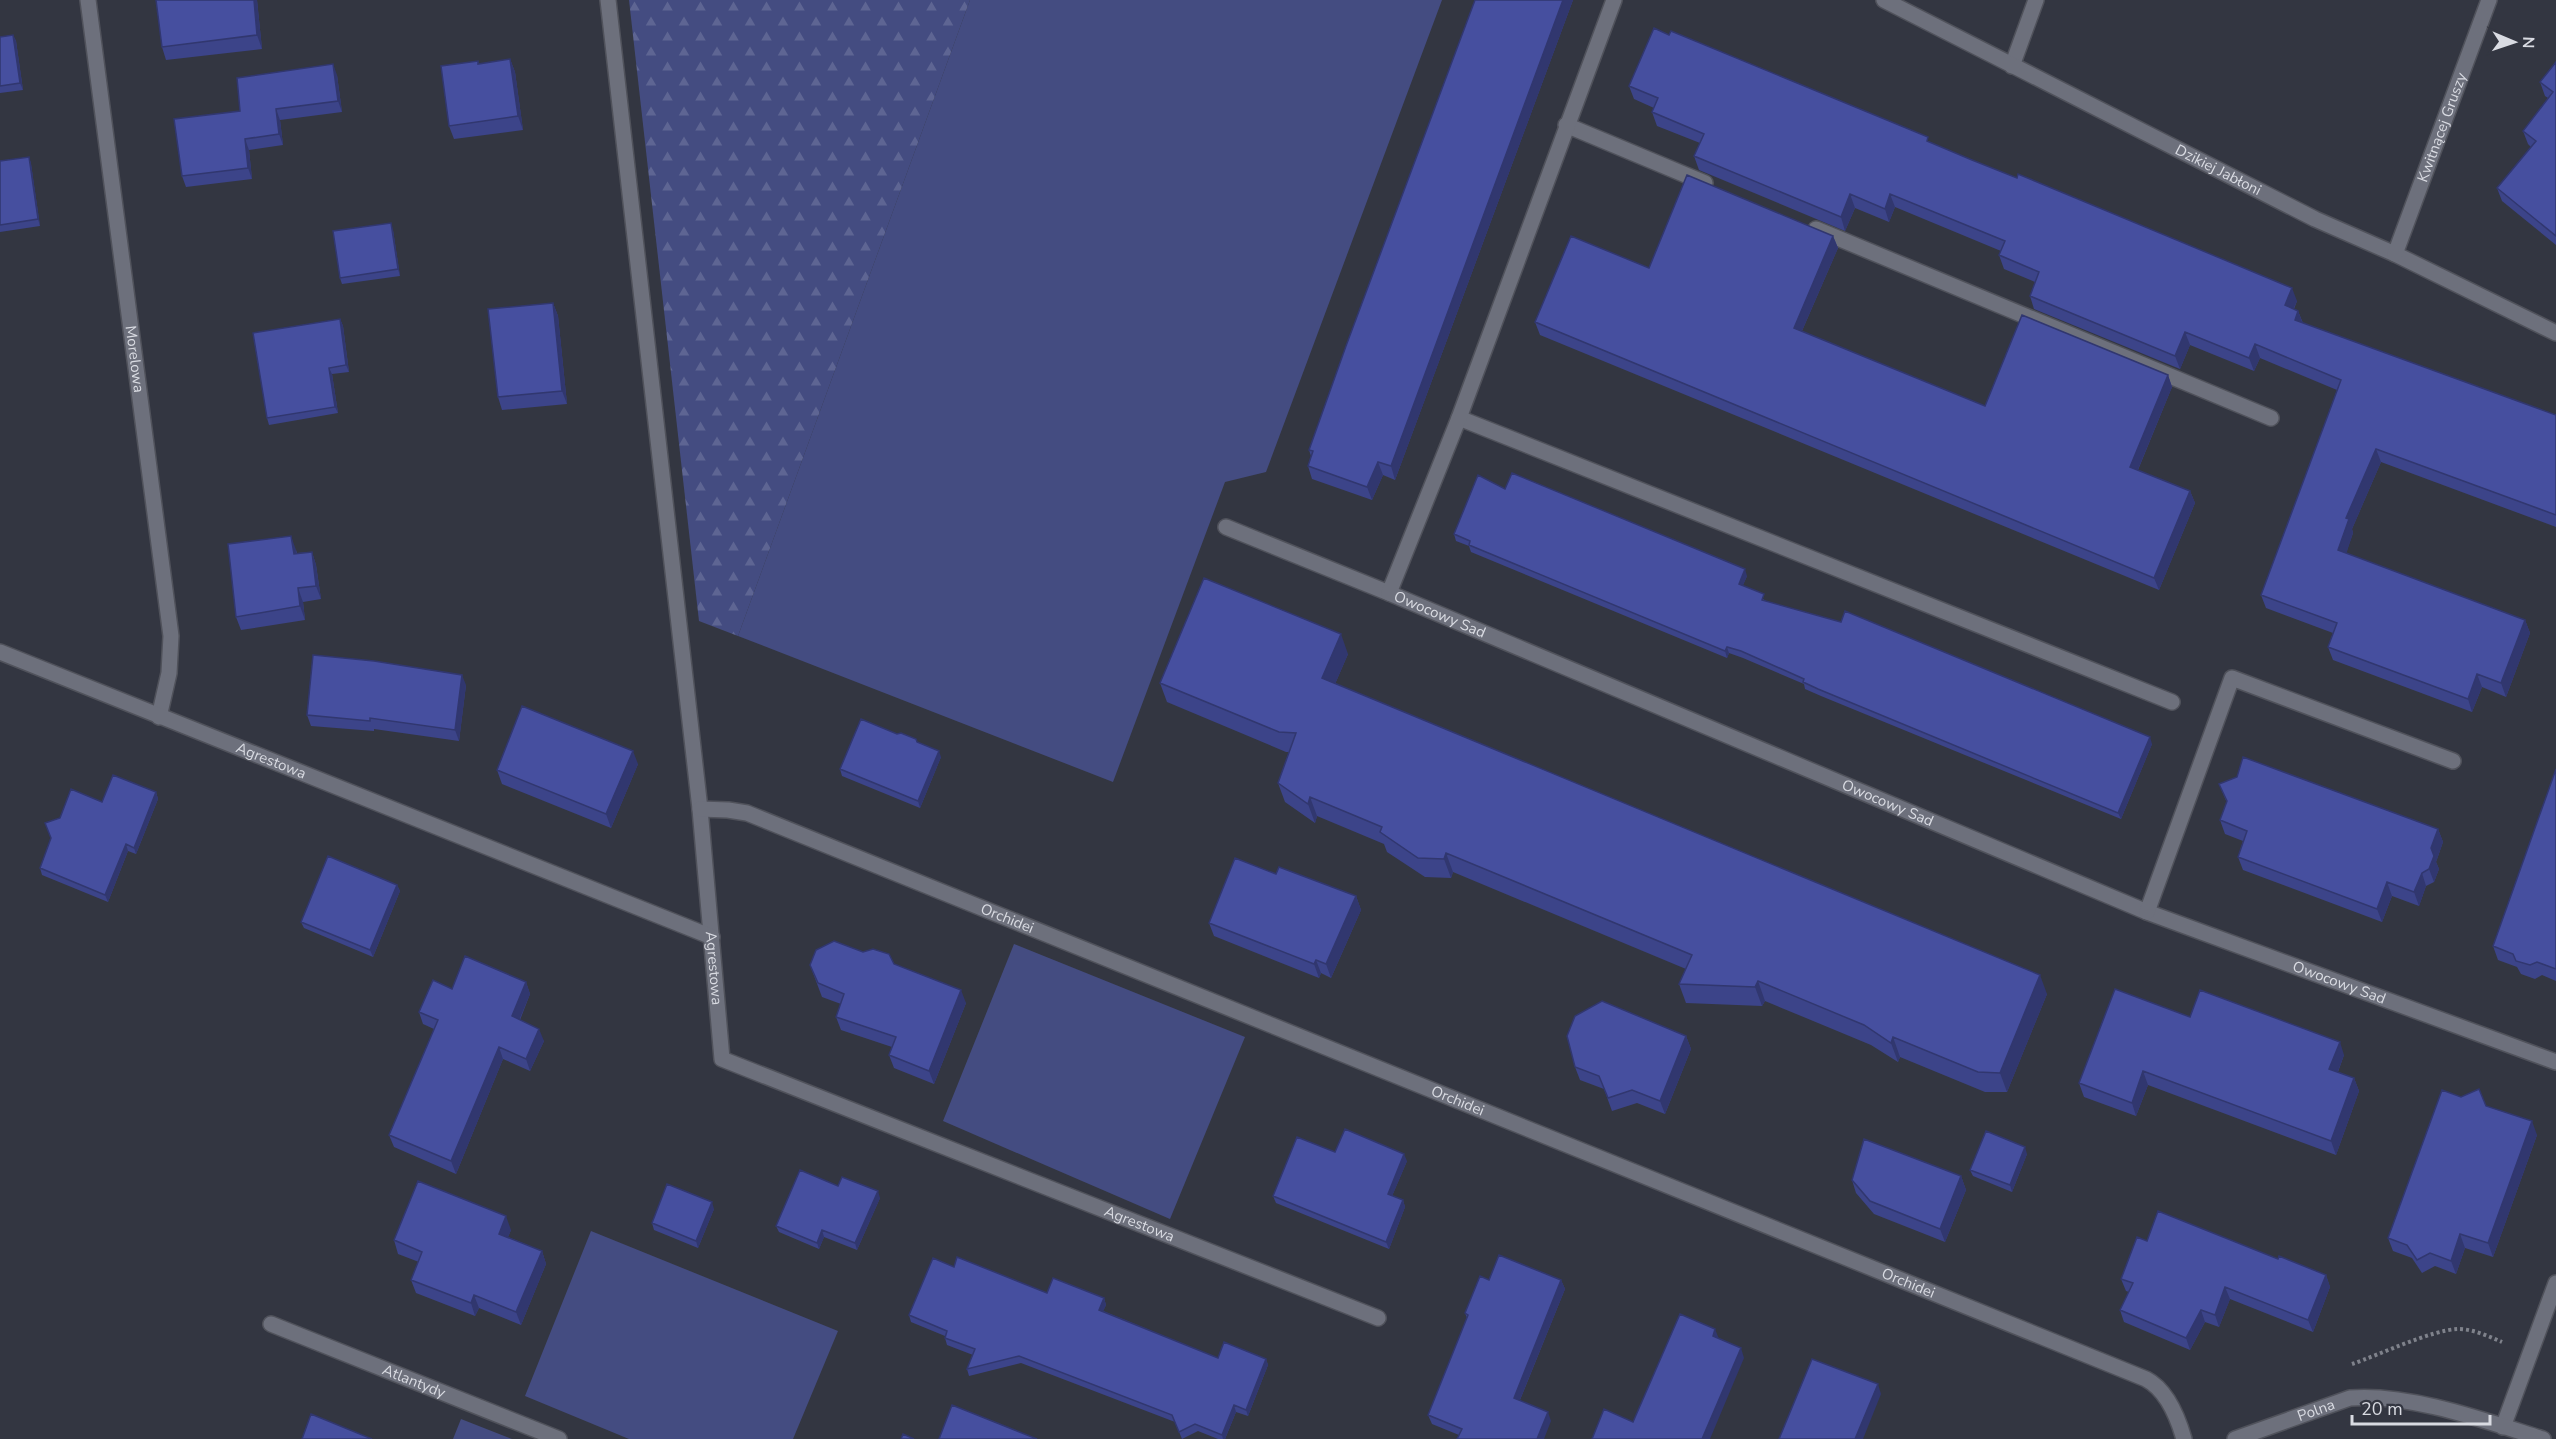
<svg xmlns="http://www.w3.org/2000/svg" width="2556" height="1439" viewBox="0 0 2556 1439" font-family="'Nunito Sans',sans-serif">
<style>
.grass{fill:#444c81}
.forest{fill:url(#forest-firs)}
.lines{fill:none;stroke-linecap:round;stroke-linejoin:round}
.service-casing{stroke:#50525b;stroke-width:18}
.minor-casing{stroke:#50525b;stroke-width:18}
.path{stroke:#7f828b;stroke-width:4;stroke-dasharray:3 3;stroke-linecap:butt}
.service{stroke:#6d707c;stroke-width:15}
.minor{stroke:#6d707c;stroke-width:15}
.wall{fill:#3c4489}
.shaded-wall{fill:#31376f}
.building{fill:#464f9f;stroke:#31376f;stroke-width:1.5}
.labels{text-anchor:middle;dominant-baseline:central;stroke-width:4.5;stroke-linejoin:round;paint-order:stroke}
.street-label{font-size:15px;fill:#d9dbe2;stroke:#333641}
</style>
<defs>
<pattern id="forest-firs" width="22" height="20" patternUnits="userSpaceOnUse" patternTransform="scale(1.5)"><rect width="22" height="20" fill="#444c81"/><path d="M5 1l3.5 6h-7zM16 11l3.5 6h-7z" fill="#5e6593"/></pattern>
</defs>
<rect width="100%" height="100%" fill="#333641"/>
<path class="grass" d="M970 0H1442L1266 472 1225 482 1113 782 738 636Z
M1014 944 1245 1037 1170 1219 943 1121Z
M591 1231 838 1331 793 1439H629L525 1396Z
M461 1419 512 1439H453Z"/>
<path class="forest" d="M629 0H970L738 636 699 621Z"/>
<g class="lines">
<defs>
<path id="service" d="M2012 66 2036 0"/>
<g id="minor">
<path id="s1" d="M88 0 171 636 169 673 159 717"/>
<path id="s2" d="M608 0 700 809 722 1059 1378 1318"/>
<path id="s3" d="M1884 0 2315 219 2395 254 2556 333"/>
<path d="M1566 125 1705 183"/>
<path d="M1816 229 2271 418"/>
<path id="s4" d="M2395 254 2489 0"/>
<path d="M1459 418 2172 702"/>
<path id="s5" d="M1226 527 1389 593 2147 912 2556 1062"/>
<path d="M1389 593 1459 418 1614 0"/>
<path id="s6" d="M0 652 712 937"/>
<path id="s7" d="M700 809 728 810 747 813 2146 1379C2167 1390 2178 1418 2184 1439"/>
<path d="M2147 912 2232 678 2453 761"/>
<path id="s8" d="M271 1324 559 1439"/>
<path d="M2503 1427 2556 1283"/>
<path id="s9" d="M2235 1439 2350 1398C2409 1393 2486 1421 2543 1439"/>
</g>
</defs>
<use href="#service" class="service-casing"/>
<use href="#minor" class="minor-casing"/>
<path class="path" d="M2352 1364C2379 1355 2431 1330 2458 1329 2473 1329 2488 1336 2502 1342"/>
<use href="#service" class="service"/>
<use href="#minor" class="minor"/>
</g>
<path class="wall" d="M257 0 262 49 166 60 162 47Z
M1475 0H1573L1395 480 1383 475 1372 500 1312 479 1308 466 1311 456 1309 450Z
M13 35 16 41 23 90 0 93V37Z
M510 59 515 72 523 130 454 139 449 126 478 61 479 64Z
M2556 62V245L2502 201 2497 188 2531 147 2528 144 2523 131 2548 98 2545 96 2540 82Z
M337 75 342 112 280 120 283 145 249 150 252 179 186 187 182 176 240 111Z
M1629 86 1930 142 2297 301 2294 309 2298 311 2303 323 2556 415V527L2381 462 2352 529 2353 533 2346 553 2525 620 2530 633 2506 697 2482 687 2472 712 2333 660 2328 647 2333 633 2266 608 2261 595 2337 390 2260 358 2254 371 2190 345 2180 369 2034 309 2030 296 2035 282 2004 269 1999 255 2001 251 1895 207 1889 222 1855 208 1845 231 1699 170 1694 156 1700 143 1657 126 1652 112 1654 108 1634 99Z
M29 157 31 164 40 226 0 232V161Z
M393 230 400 276 342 284 340 278Z
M1833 236 1838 248 1802 331 1985 406 2168 375 2172 387 2138 470 2190 491 2195 503 2159 590 1540 335 1535 322 1649 268Z
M553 303 558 316 567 404 502 410 498 397Z
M340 319 343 326 349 372 332 374 338 413 269 425 267 418Z
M1505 489 1747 576 1743 585 1766 601 2152 744 2121 819 1821 696 1805 689 1804 684 1743 658 1729 653 1727 658 1471 552 1469 546 1456 541 1454 534Z
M296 550 297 553 312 552 316 565 321 599 303 602 305 620 241 630 236 617Z
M1348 654 1335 684 2047 994 2007 1092H1985L1900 1057 1898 1062 1871 1045 1765 1001 1762 1006 1686 1003 1679 984 1686 969 1453 872 1451 878 1425 877 1387 852 1384 844 1317 816 1315 823 1285 802 1278 783 1289 752H1286L1167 702 1160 683Z
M466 685 459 741 374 729V731L311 726 307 715Z
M941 757 920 808 842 776 840 769Z
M638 764 611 828 502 784 497 770Z
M2556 769V981L2542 975 2535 979 2521 974 2517 967 2498 960 2493 946Z
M2219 784 2438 829 2443 842 2436 862 2439 869 2434 882 2426 886 2419 906 2392 896 2382 922 2243 870 2238 857 2243 841 2225 834 2220 820 2227 803Z
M156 792 158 799 136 854 128 851 108 902 42 875 40 868 102 802Z
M1276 874 1356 896 1361 910 1331 978 1321 973 1319 978 1214 936 1209 923Z
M397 885 400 891 373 957 304 928 301 922Z
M894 964 966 1003 934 1084 894 1068 889 1055 892 1047 841 1030 836 1017 841 1004 822 997 810 965Z
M526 982 530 994 520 1020 544 1041 530 1071 503 1059 456 1174 394 1147 389 1135 434 1029 423 1024 419 1012 452 989Z
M2190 1017 2344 1055 2338 1072 2354 1078 2359 1091 2336 1155 2148 1085 2136 1116 2084 1097 2079 1083Z
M1686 1036 1691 1049 1665 1114 1637 1103 1612 1111 1604 1089 1580 1080 1575 1067Z
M2486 1106 2537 1135 2493 1257 2465 1248 2456 1274 2435 1266 2422 1273 2412 1258 2393 1251 2388 1238Z
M1335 1152 1407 1161 1392 1196 1403 1200 1405 1207 1389 1249 1276 1203 1273 1196Z
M2027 1154 2012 1192 1973 1176 1970 1170Z
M1961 1176 1966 1190 1945 1242 1874 1214 1856 1193 1852 1180Z
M838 1186 880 1198 857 1250 824 1237 819 1249 779 1232 776 1226Z
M714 1209 698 1248 654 1230 652 1223Z
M511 1230 508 1237 542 1251 546 1264 521 1325 479 1308 475 1316 416 1293 411 1280 419 1262 398 1254 394 1240Z
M2147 1241 2278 1259 2326 1275 2330 1287 2313 1332 2230 1299 2219 1327 2205 1322 2190 1350 2124 1322 2120 1310 2129 1292 2126 1291 2121 1279Z
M954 1267 1047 1293 1104 1298 1106 1305 1103 1311 1218 1358 1266 1359 1268 1365 1248 1416 1236 1412 1225 1439H1218L1198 1431 1182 1439 1175 1422 1021 1363 969 1376 967 1369 973 1355 947 1345 945 1338V1336L911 1322 909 1315Z
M1489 1280H1561L1565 1289 1520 1400 1551 1421 1459 1435 1432 1424 1428 1415 1467 1318 1465 1313Z"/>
<path class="shaded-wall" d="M254 0H257L262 49 257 35Z
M1563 0H1573L1395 480 1391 466Z
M13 35 16 41 23 90 20 83Z
M510 59 515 72 523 130 518 116Z
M333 64 337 75 342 112 338 101Z
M276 109 280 120 283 145 279 134Z
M245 139 249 150 252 179 248 168Z
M29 157 31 164 40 226 38 219Z
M1850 194 1855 208 1845 231 1841 217Z
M1890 194 1895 207 1889 222 1885 209Z
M391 223 393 230 400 276 398 269Z
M1833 236 1838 248 1798 340 1794 328Z
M2292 288 2297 301 2289 318 2285 305Z
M553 303 558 316 567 404 562 391Z
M2298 311 2303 324 2295 320Z
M340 319 343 326 349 372 346 365Z
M2185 332 2190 345 2180 369 2175 356Z
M2255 344 2260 358 2254 371 2249 358Z
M329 368 332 374 338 413 335 407Z
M2168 375 2172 387 2134 479 2130 467Z
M2376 449 2381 462 2352 529 2353 533 2343 564 2338 550 2346 518Z
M1378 462 1383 475 1372 500 1367 487Z
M2190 491 2195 503 2159 590 2154 578Z
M291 536 296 550 299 567 294 554Z
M312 552 316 565 321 599 316 586Z
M1745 569 1747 576 1741 590 1739 584Z
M298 588 303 602 305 620 300 606Z
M2525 620 2530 633 2506 697 2501 683Z
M1341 634 1348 654 1329 698 1322 678Z
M1727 647 1729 653 1727 658 1725 651Z
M2477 674 2482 687 2472 712 2468 699Z
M462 675 466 685 459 741 455 730Z
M2150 737 2152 744 2121 819 2118 813Z
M633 751 638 764 611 828 606 814Z
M939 751 941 757 920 808 918 801Z
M156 792 158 799 136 854 134 848Z
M1310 797 1317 816 1315 823 1308 804Z
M2438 829 2443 842 2436 862 2439 869 2434 882 2429 869 2431 848Z
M126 844 128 851 108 902 105 895Z
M1446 853 1453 872 1451 878 1444 859Z
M2422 873 2426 886 2419 906 2414 892Z
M2387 882 2392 896 2382 922 2377 909Z
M397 885 400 891 373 957 370 950Z
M1356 896 1361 910 1331 978 1326 964Z
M1316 960 1321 973 1319 978 1314 964Z
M2040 975 2047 994 2007 1092 2000 1073Z
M1758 981 1765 1001 1762 1006 1755 987Z
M526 982 530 994 516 1028 512 1016Z
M961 990 966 1003 934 1084 929 1071Z
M539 1029 544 1041 530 1071 526 1059Z
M1686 1036 1691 1049 1665 1114 1660 1101Z
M1893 1037 1900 1057 1898 1062 1891 1043Z
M2340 1042 2344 1055 2334 1082 2329 1069Z
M499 1047 503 1059 456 1174 451 1161Z
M2143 1071 2148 1085 2136 1116 2132 1103Z
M2354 1078 2359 1091 2336 1155 2331 1141Z
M2532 1121 2537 1135 2493 1257 2488 1243Z
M2025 1147 2027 1154 2012 1192 2010 1185Z
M1404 1154 1407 1161 1390 1201 1388 1194Z
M1961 1176 1966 1190 1945 1242 1940 1229Z
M878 1191 880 1198 857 1250 855 1243Z
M1403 1200 1405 1207 1389 1249 1386 1242Z
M712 1202 714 1209 698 1248 696 1241Z
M506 1216 511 1230 504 1247 499 1234Z
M822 1230 824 1237 819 1249 817 1243Z
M2460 1234 2465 1248 2456 1274 2451 1261Z
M542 1251 546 1264 521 1325 516 1312Z
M2326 1275 2330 1287 2313 1332 2308 1320Z
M1561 1280 1565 1289 1517 1407 1514 1398Z
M2225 1287 2230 1299 2219 1327 2215 1315Z
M474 1295 479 1308 475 1316 471 1303Z
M1104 1298 1106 1305 1101 1316 1099 1310Z
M2201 1310 2205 1322 2190 1350 2186 1338Z
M1715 1329 1719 1339 1713 1336Z
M1741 1348 1744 1358 1710 1439H1702Z
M1266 1359 1268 1365 1248 1416 1246 1410Z
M1878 1384 1881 1394 1863 1439H1855Z
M1234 1405 1236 1412 1225 1439H1223L1222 1435Z
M1548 1412 1551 1421 1544 1439H1537Z"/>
<path class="building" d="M156 0H254L257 35 162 47Z
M1475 0H1563L1391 466 1378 462 1367 487 1308 466 1313 451 1309 450 1346 346Z
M1654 28 1669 35 1671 31 1928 137 1927 141 1972 160 2017 178 2018 174 2292 288 2285 305 2298 311 2295 320 2556 415V515L2376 449 2346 518 2349 519 2338 550 2525 620 2501 683 2477 674 2468 699 2328 647 2337 623 2261 595 2341 380 2255 344 2249 358 2185 332 2175 356 2030 296 2039 272 1999 255 2005 241 1890 194 1885 209 1850 194 1841 217 1694 156 1704 134 1652 112 1658 98 1629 86Z
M13 35 20 83 0 86V37Z
M510 59 518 116 449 126 441 66 478 61V64Z
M2556 62V236L2497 188 2536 141 2523 131 2553 92 2540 82Z
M333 64 338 101 276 109 279 134 245 139 248 168 182 176 174 119 240 111 237 78Z
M29 157 38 219 0 225V161Z
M1687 175 1833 236 1794 328 1985 406 2022 315 2168 375 2130 467 2190 491 2154 578 1535 322 1571 236 1649 268Z
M391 223 398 269 340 278 333 231Z
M553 303 562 391 498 397 488 309Z
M340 319 346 365 329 368 335 407 267 418 253 333Z
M1512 473 1745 569 1739 584 1764 594 1762 600 1841 622 1845 611 2150 737 2118 813 1818 689 1803 682 1804 679 1741 651 1727 647 1725 651 1469 545 1470 541 1454 534 1478 475 1505 489Z
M291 536 294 554 312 552 316 586 298 588 300 606 236 617 228 544Z
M1204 578 1341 634 1322 678 2040 975 2000 1073 1978 1072 1893 1037 1891 1043 1864 1025 1758 981 1755 987 1679 984 1692 955 1446 853 1444 859 1418 858 1380 832 1382 827 1310 797 1308 804 1278 783 1296 733 1279 732 1160 683Z
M313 655 374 661 462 675 455 730 370 718V721L307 715Z
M522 706 633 751 606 814 497 770Z
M861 719 897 734 901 733 916 739 917 742 939 751 918 801 840 769Z
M2243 757 2438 829 2431 848 2434 856 2429 869 2422 873 2414 892 2387 882 2377 909 2238 857 2247 831 2220 820 2227 801 2219 784 2237 777Z
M2556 769V969L2537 962 2530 965 2516 961 2513 954 2493 946Z
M113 775 156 792 134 848 126 844 105 895 40 868 51 838 45 823 60 818 71 789 102 802Z
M328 856 397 885 370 950 301 922Z
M1235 858 1276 874 1279 867 1356 896 1326 964 1316 960 1314 964 1209 923Z
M834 941 863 952 873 949 889 954 894 964 961 990 929 1071 889 1055 896 1037 836 1017 844 994 818 983 810 965 816 950Z
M465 956 526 982 512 1016 539 1029 526 1059 499 1047 451 1161 389 1135 438 1020 419 1012 433 980 452 989Z
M2115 989 2190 1017 2200 990 2340 1042 2329 1069 2354 1078 2331 1141 2143 1071 2132 1103 2079 1083Z
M1602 1001 1686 1036 1660 1101 1632 1090 1608 1098 1599 1076 1575 1067 1567 1036 1575 1016Z
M2479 1089 2486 1106 2532 1121 2488 1243 2460 1234 2451 1261 2430 1253 2417 1260 2407 1245 2388 1238 2442 1090 2461 1097Z
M1345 1129 1404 1154 1388 1194 1403 1200 1386 1242 1273 1196 1297 1137 1335 1152Z
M1986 1131 2025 1147 2010 1185 1970 1170Z
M1864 1139 1961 1176 1940 1229 1870 1201 1852 1180Z
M800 1170 838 1186 842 1177 878 1191 855 1243 822 1230 817 1243 776 1226Z
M418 1181 506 1216 499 1234 542 1251 516 1312 474 1295 471 1303 411 1280 422 1252 394 1240Z
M667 1184 712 1202 696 1241 652 1223Z
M2158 1211 2278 1259 2279 1256 2326 1275 2308 1320 2225 1287 2215 1315 2201 1310 2186 1338 2120 1310 2133 1283 2121 1279 2137 1237 2147 1241Z
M1499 1255 1561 1280 1514 1398 1548 1412 1537 1439H1457L1462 1429 1428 1415 1468 1315 1465 1313 1480 1276 1489 1280Z
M957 1257 1047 1293 1053 1278 1104 1298 1099 1310 1218 1358 1224 1342 1266 1359 1246 1410 1234 1405 1222 1435 1195 1424 1179 1432 1172 1415 1019 1356 967 1369 975 1349 945 1338 947 1331 909 1315 933 1258 954 1267Z
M1680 1314 1715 1329 1713 1336 1741 1348 1702 1439H1592L1604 1409 1633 1422Z
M1812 1359 1878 1384 1855 1439H1779Z
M952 1405 1037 1439H939Z
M311 1414 372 1439H302Z
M903 1434 914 1439H901Z"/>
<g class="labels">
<g class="street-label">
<text stroke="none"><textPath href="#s4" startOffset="135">Kwitnącej Gruszy</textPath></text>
<text stroke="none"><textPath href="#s3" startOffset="375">Dzikiej Jabłoni</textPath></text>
<text stroke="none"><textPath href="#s1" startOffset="362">Morelowa</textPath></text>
<text stroke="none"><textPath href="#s5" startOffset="231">Owocowy Sad</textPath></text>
<text stroke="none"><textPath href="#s6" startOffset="292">Agrestowa</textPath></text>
<text stroke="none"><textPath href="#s5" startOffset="717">Owocowy Sad</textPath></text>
<text stroke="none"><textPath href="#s7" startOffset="328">Orchidei</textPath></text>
<text stroke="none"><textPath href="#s2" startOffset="974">Agrestowa</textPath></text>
<text stroke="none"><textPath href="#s5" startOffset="1203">Owocowy Sad</textPath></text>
<text stroke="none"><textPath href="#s7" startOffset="814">Orchidei</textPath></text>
<text stroke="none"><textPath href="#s2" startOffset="1514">Agrestowa</textPath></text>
<text stroke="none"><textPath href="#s7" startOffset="1300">Orchidei</textPath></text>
<text stroke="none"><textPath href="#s8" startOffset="154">Atlantydy</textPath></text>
<text stroke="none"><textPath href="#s9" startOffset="86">Polna</textPath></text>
</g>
</g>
<g transform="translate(2514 42) rotate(92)" stroke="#333641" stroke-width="4.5" paint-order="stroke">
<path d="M0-4.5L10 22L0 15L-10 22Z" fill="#d9dbe2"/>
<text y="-9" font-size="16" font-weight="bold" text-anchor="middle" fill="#d9dbe2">N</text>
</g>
<path d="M2352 1415v9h138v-9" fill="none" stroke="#d9dbe2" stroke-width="3"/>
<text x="2361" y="1415" font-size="18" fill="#d9dbe2" stroke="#333641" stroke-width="4.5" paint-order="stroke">20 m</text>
</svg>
